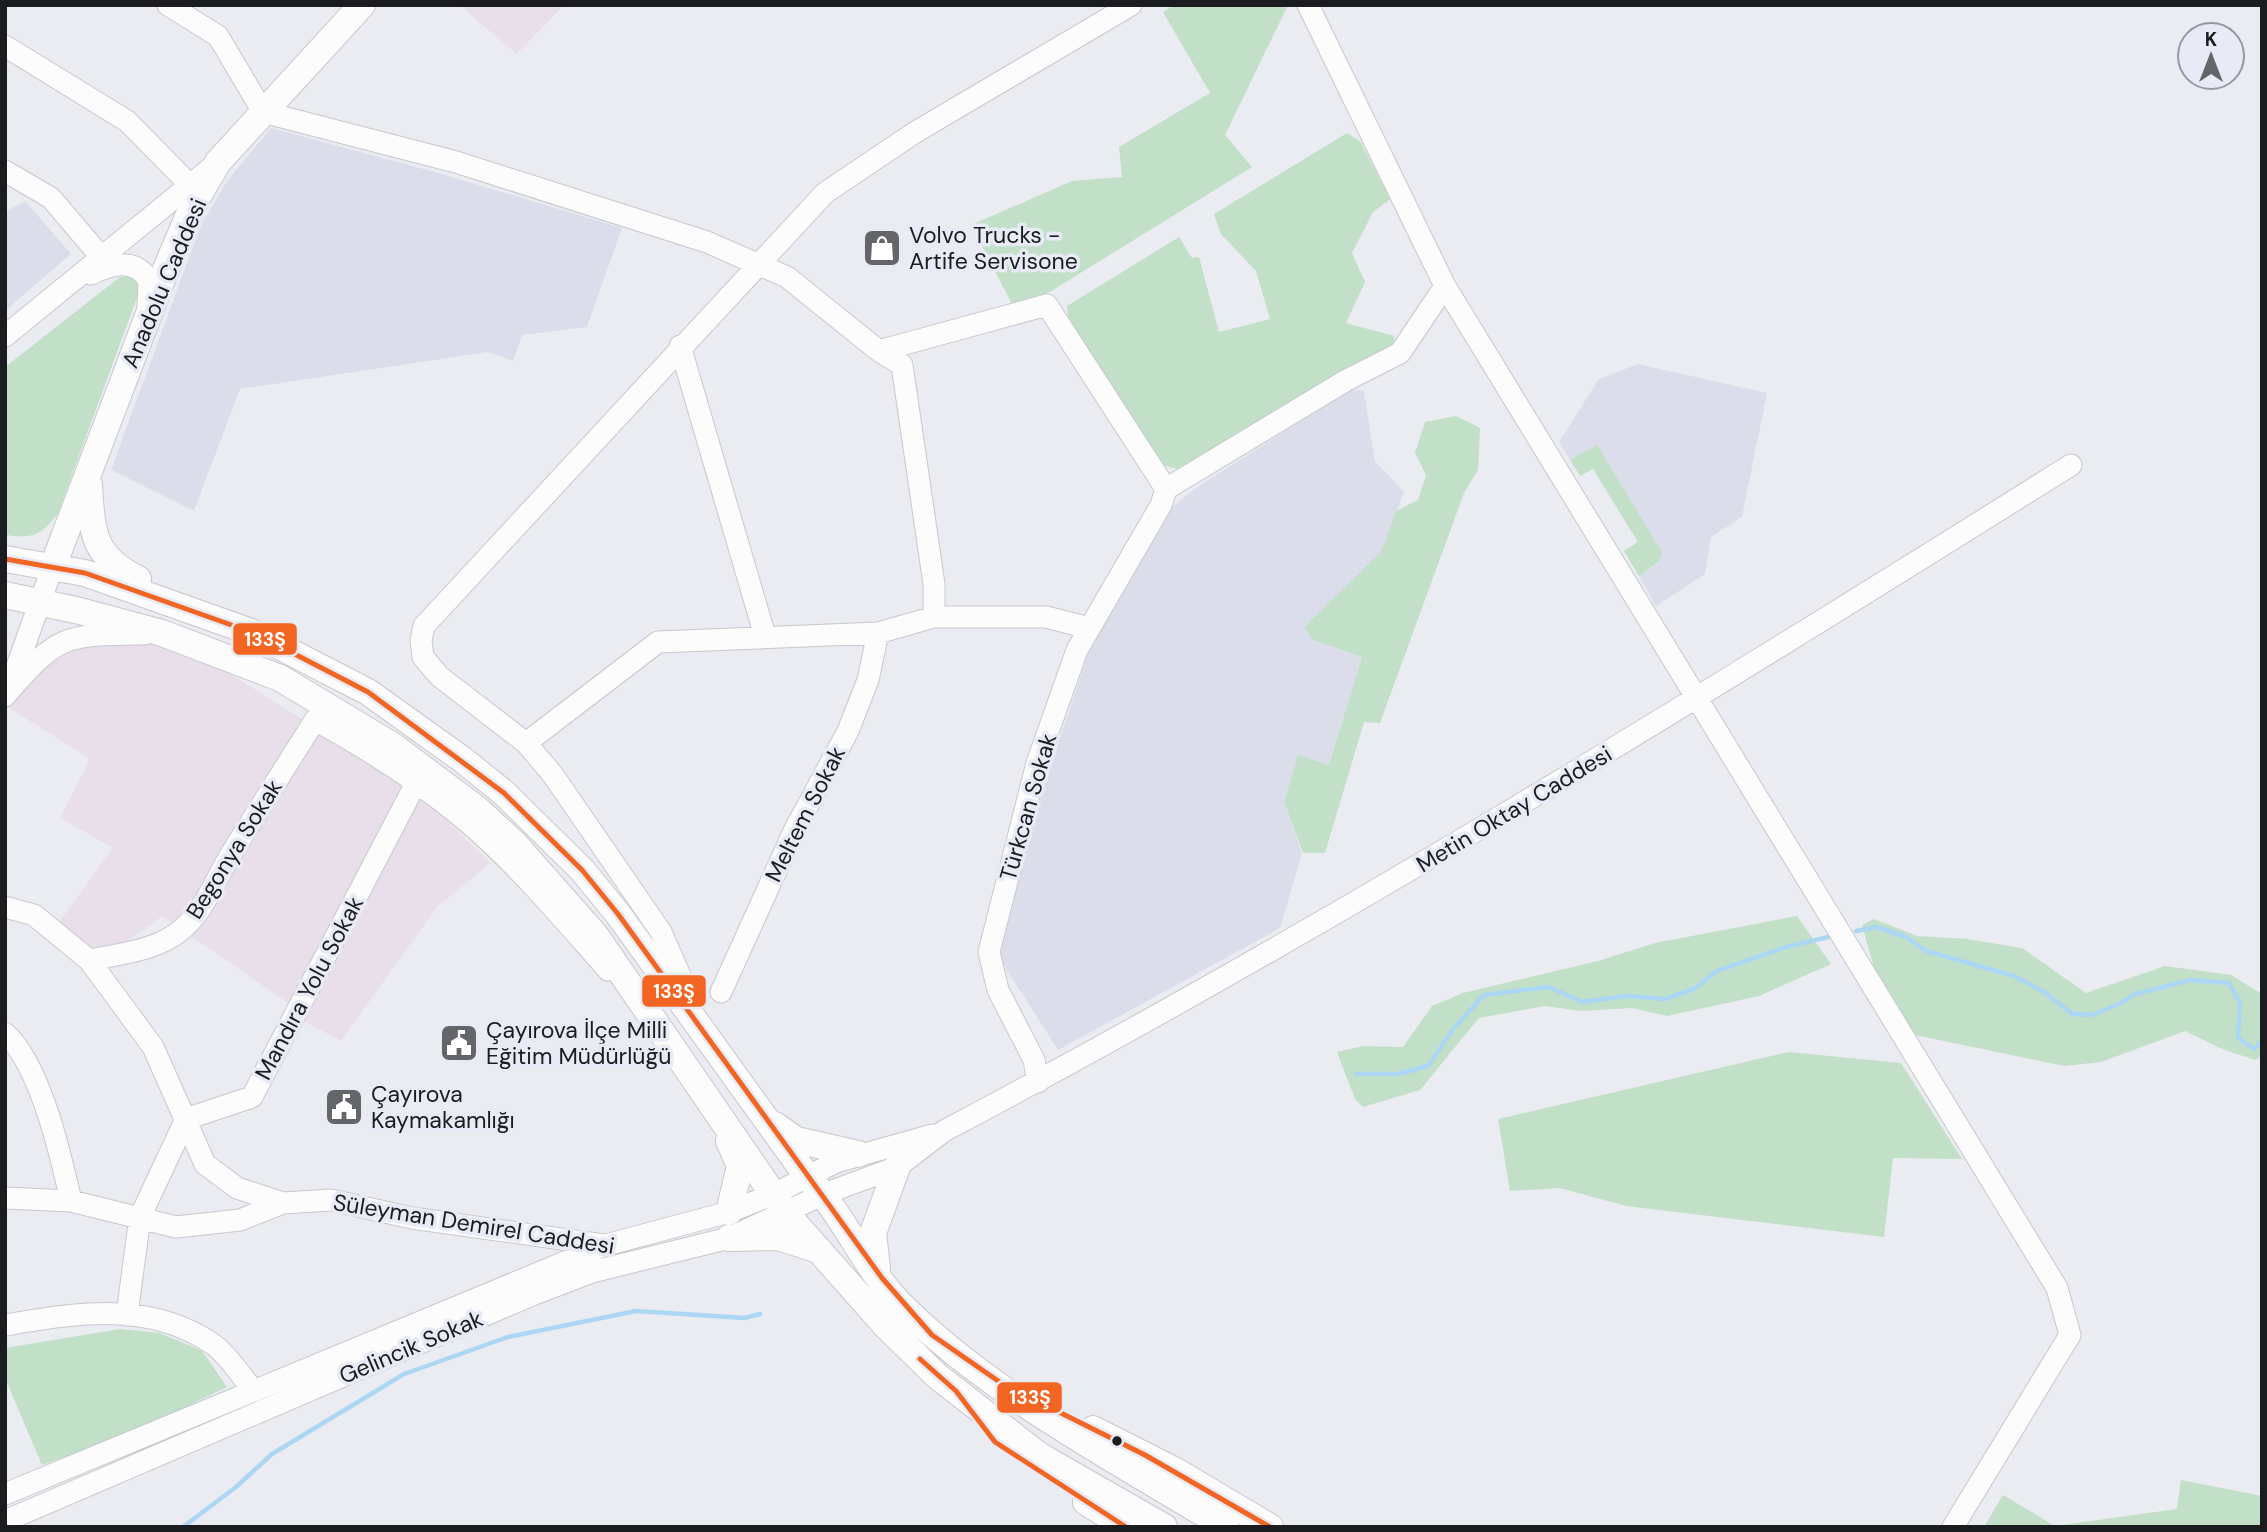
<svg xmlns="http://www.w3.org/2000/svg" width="2267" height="1532" viewBox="0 0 2267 1532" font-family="'DM Sans',sans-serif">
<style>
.commercial{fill:#e8dfea}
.built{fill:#dbdeea}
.green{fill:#c2dfc8}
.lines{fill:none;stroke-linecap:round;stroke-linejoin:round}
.stream{stroke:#abd7f4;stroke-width:4.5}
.minor-casing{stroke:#c7c8cc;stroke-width:23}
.major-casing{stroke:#c7c8cc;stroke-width:28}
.minor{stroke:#fcfcfd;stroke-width:21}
.major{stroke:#fcfcfd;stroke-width:26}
.bus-1-casing{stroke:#e8ebf5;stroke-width:10}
.bus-1{stroke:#f26522;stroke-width:5}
.bus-dot{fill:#1b1c1f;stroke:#e8ebf5;stroke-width:2.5}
.labels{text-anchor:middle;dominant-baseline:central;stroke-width:7;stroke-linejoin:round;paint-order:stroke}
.poi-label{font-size:23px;fill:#1b1c1f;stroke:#e8ebf5;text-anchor:start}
.street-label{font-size:23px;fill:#1b1c1f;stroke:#e8ebf5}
.line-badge{stroke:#e8ebf5;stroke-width:2.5}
.badge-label{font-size:19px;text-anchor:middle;font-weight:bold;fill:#fff}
</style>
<rect width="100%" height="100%" fill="#ebecf2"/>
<path class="commercial" d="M459 5H564L517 54Z
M165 633 412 788 491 863 437 907 341 1041 294 1016 298 1010 162 916 143 931 92 961 54 929 113 848 60 818 90 759 6 706 54 651Z"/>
<path class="built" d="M271 128 442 174 622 228 587 327 522 335 513 361 488 352 240 389 194 511 111 470 201 225 227 181Z
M25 201 71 254 5 311V212Z
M1638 364 1767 393 1742 517 1711 537 1705 574 1656 606 1639 576 1658 564 1597 446 1570 460 1559 442 1599 379Z
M1351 389 1364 391 1375 461 1404 492 1382 552 1304 627 1313 640 1362 657 1329 765 1298 756 1284 802 1302 853 1280 928 1058 1050 996 953 1026 841 1088 654 1168 510 1199 486Z"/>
<path class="green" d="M1175 5H1288L1225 135 1252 167 1040 298 1013 306 971 225 1072 181 1122 177 1119 147 1210 93 1163 12Z
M1347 133 1360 141 1390 199 1373 212 1352 253 1365 282 1346 323 1394 336V344L1181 470 1158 464 1068 317 1067 306 1179 237 1192 258 1199 257 1219 332 1270 319 1256 271 1221 234 1214 214Z
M132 276 140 283 139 292 58 513C42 535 33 539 5 535V367L120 277Z
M1456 416 1480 428 1478 470 1464 493 1380 723 1364 722 1325 853H1303L1284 802 1298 755 1329 765 1362 657 1313 640 1304 627 1381 552 1396 511 1418 500 1426 475 1415 453 1425 422Z
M1597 445 1662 552 1658 563 1639 576 1624 551 1638 542 1593 469 1580 476 1570 460Z
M1797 916 1831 964 1759 996 1667 1016 1632 1008 1581 1011 1545 1006 1479 1018 1420 1090 1363 1107 1355 1099 1337 1052 1363 1046 1403 1047 1432 1006 1463 993 1598 961 1655 943Z
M1874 919 1917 936 1967 939 2022 948 2086 993 2165 966 2231 975 2262 994V1056L2255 1060 2222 1049 2185 1031 2101 1062 2064 1066 1915 1035 1875 971 1862 925Z
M1789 1052 1901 1063 1962 1159 1893 1158 1884 1237 1626 1206 1560 1188 1510 1191 1498 1119Z
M120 1329 160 1333 202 1351 227 1387 127 1435 42 1465 5 1378V1348Z
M2181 1480 2262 1496V1527H1984L2003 1495 2055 1526 2177 1509Z"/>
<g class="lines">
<path class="stream" d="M1856 931 1877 927 1906 937 1926 951 2014 976 2046 993 2072 1014 2091 1015 2115 1006 2136 994 2190 980 2229 983 2240 1003 2238 1038 2254 1049 2262 1041
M1356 1074H1398L1428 1066 1454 1028 1484 995 1549 987 1582 1002 1626 996 1665 999 1694 989 1717 971 1786 947 1828 937
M183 1527 236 1487 272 1454 404 1374 508 1337 636 1311 745 1318 760 1314"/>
<defs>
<path id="minor" d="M168 5 218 36 263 112 456 162 707 242 787 277 879 351 1047 305 1166 489 1161 505 1077 650 1037 763 989 952 998 990 1034 1060 1038 1082
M1308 5 1445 286 2057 1288 2070 1335 1953 1527
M5 46 127 121 190 185
M5 171 51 198 102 258
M91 274C111 264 136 257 149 281L148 308
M5 336 211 168
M680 346 765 636
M879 351 902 365 934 584V617
M1166 489 1345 381 1400 353 1445 286
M12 680 53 566
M5 696C58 634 63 635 144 634
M526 743 658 642 878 633 934 617H1046L1089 628
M5 907 34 915 89 960 153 1047 205 1164 237 1188 283 1203 331 1200 412 1218 604 1245
M89 960C114 955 143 952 166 940 202 922 213 882 233 851 260 807 288 763 315 720 366 748 414 778 459 815 514 860 561 917 608 970
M721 992 795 829 848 731 868 680 878 633
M692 1003 661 932 553 775 526 743 439 676 423 657 421 640 424 626 825 193 914 133 1131 5
M5 1033C40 1064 61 1156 71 1201
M5 1198 71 1201 176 1227 240 1220 283 1203
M127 1315 140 1217 186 1119 252 1097 416 783
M5 1325C76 1313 151 1300 214 1345 229 1356 241 1376 253 1390
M5 1494 606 1245 729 1212 774 1194 836 1162 932 1135
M5 1521 532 1295 592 1272 729 1238 824 1194 897 1167 944 1131C1330 927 1701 697 2071 465"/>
<path id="major" d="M89 485C92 531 92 557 138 579
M5 559 85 573 254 633 368 692 463 760 504 793 582 870 618 914 807 1176C843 1214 866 1270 901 1305 990 1394 1118 1461 1226 1527
M53 566 166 269 193 205 218 162 362 5
M5 595 80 611 162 633 280 678 393 746 477 809 515 844 596 936 786 1213 885 1325 937 1376 1040 1456 1164 1527
M775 1125 796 1140 858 1154
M729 1212 740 1166 729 1141
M729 1238 778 1237 819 1250
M877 1268 873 1233 897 1167
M1093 1429 1174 1470 1270 1527
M1086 1502 1126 1527"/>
</defs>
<use href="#minor" class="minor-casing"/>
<use href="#major" class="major-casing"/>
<use href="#minor" class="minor"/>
<use href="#major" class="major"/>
<defs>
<path id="bus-1" d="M5 559 85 573 254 633 368 692 504 793 582 870 618 914 882 1278 932 1335 1001 1383 1145 1455 1270 1527
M920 1359 956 1391 995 1442 1126 1527"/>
</defs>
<use href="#bus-1" class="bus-1-casing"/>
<use href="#bus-1" class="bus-1"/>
</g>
<defs>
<symbol id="shop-square" viewBox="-11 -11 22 22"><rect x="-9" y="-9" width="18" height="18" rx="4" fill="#646569" stroke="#e8ebf5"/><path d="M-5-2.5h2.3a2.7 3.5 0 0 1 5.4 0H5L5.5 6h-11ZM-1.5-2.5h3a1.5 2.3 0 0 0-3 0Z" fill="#fff"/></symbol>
<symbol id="civic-square" viewBox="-11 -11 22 22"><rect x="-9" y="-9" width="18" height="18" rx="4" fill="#646569" stroke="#e8ebf5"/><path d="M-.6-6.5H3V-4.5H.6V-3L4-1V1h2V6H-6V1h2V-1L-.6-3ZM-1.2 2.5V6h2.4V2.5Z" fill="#fff"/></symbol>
</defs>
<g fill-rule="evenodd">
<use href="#shop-square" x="860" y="226" width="44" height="44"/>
<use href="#civic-square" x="437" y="1021" width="44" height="44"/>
<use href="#civic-square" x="322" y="1085" width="44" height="44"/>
</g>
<circle class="bus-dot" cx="1117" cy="1441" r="6"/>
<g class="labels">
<g class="poi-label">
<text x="909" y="235">Volvo Trucks -<tspan x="909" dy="26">Artife Servisone</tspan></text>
<text x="486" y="1030">Çayırova İlçe Milli<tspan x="486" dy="26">Eğitim Müdürlüğü</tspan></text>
<text x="371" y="1094">Çayırova<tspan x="371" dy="26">Kaymakamlığı</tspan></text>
</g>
<g class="street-label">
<text transform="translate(164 283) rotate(-67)">Anadolu Caddesi</text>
<text transform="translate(1028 807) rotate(-74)">Türkcan Sokak</text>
<text transform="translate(1514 809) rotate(-31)">Metin Oktay Caddesi</text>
<text transform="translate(805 814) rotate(-63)">Meltem Sokak</text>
<text transform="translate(234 849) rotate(-58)">Begonya Sokak</text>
<text transform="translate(309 988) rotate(-62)">Mandıra Yolu Sokak</text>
<text transform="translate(474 1224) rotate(9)">Süleyman Demirel Caddesi</text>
<text transform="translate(411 1347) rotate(-23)">Gelincik Sokak</text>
</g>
</g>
<g class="line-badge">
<rect x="232" y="622" width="66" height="34" rx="7" fill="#f26522"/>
<rect x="641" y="974" width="66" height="34" rx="7" fill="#f26522"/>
<rect x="996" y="1381" width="67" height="33" rx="7" fill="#f26522"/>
</g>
<g class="badge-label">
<text x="265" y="646">133Ş</text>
<text x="674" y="998">133Ş</text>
<text x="1030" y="1404">133Ş</text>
</g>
<rect width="2267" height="1532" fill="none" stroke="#1b1c1f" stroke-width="14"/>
<g transform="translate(2211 56)"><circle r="33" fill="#e8ebf5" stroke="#96989f" stroke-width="2"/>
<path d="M0-5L12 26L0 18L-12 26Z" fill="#646569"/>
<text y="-10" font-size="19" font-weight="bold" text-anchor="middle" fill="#1b1c1f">K</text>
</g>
</svg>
